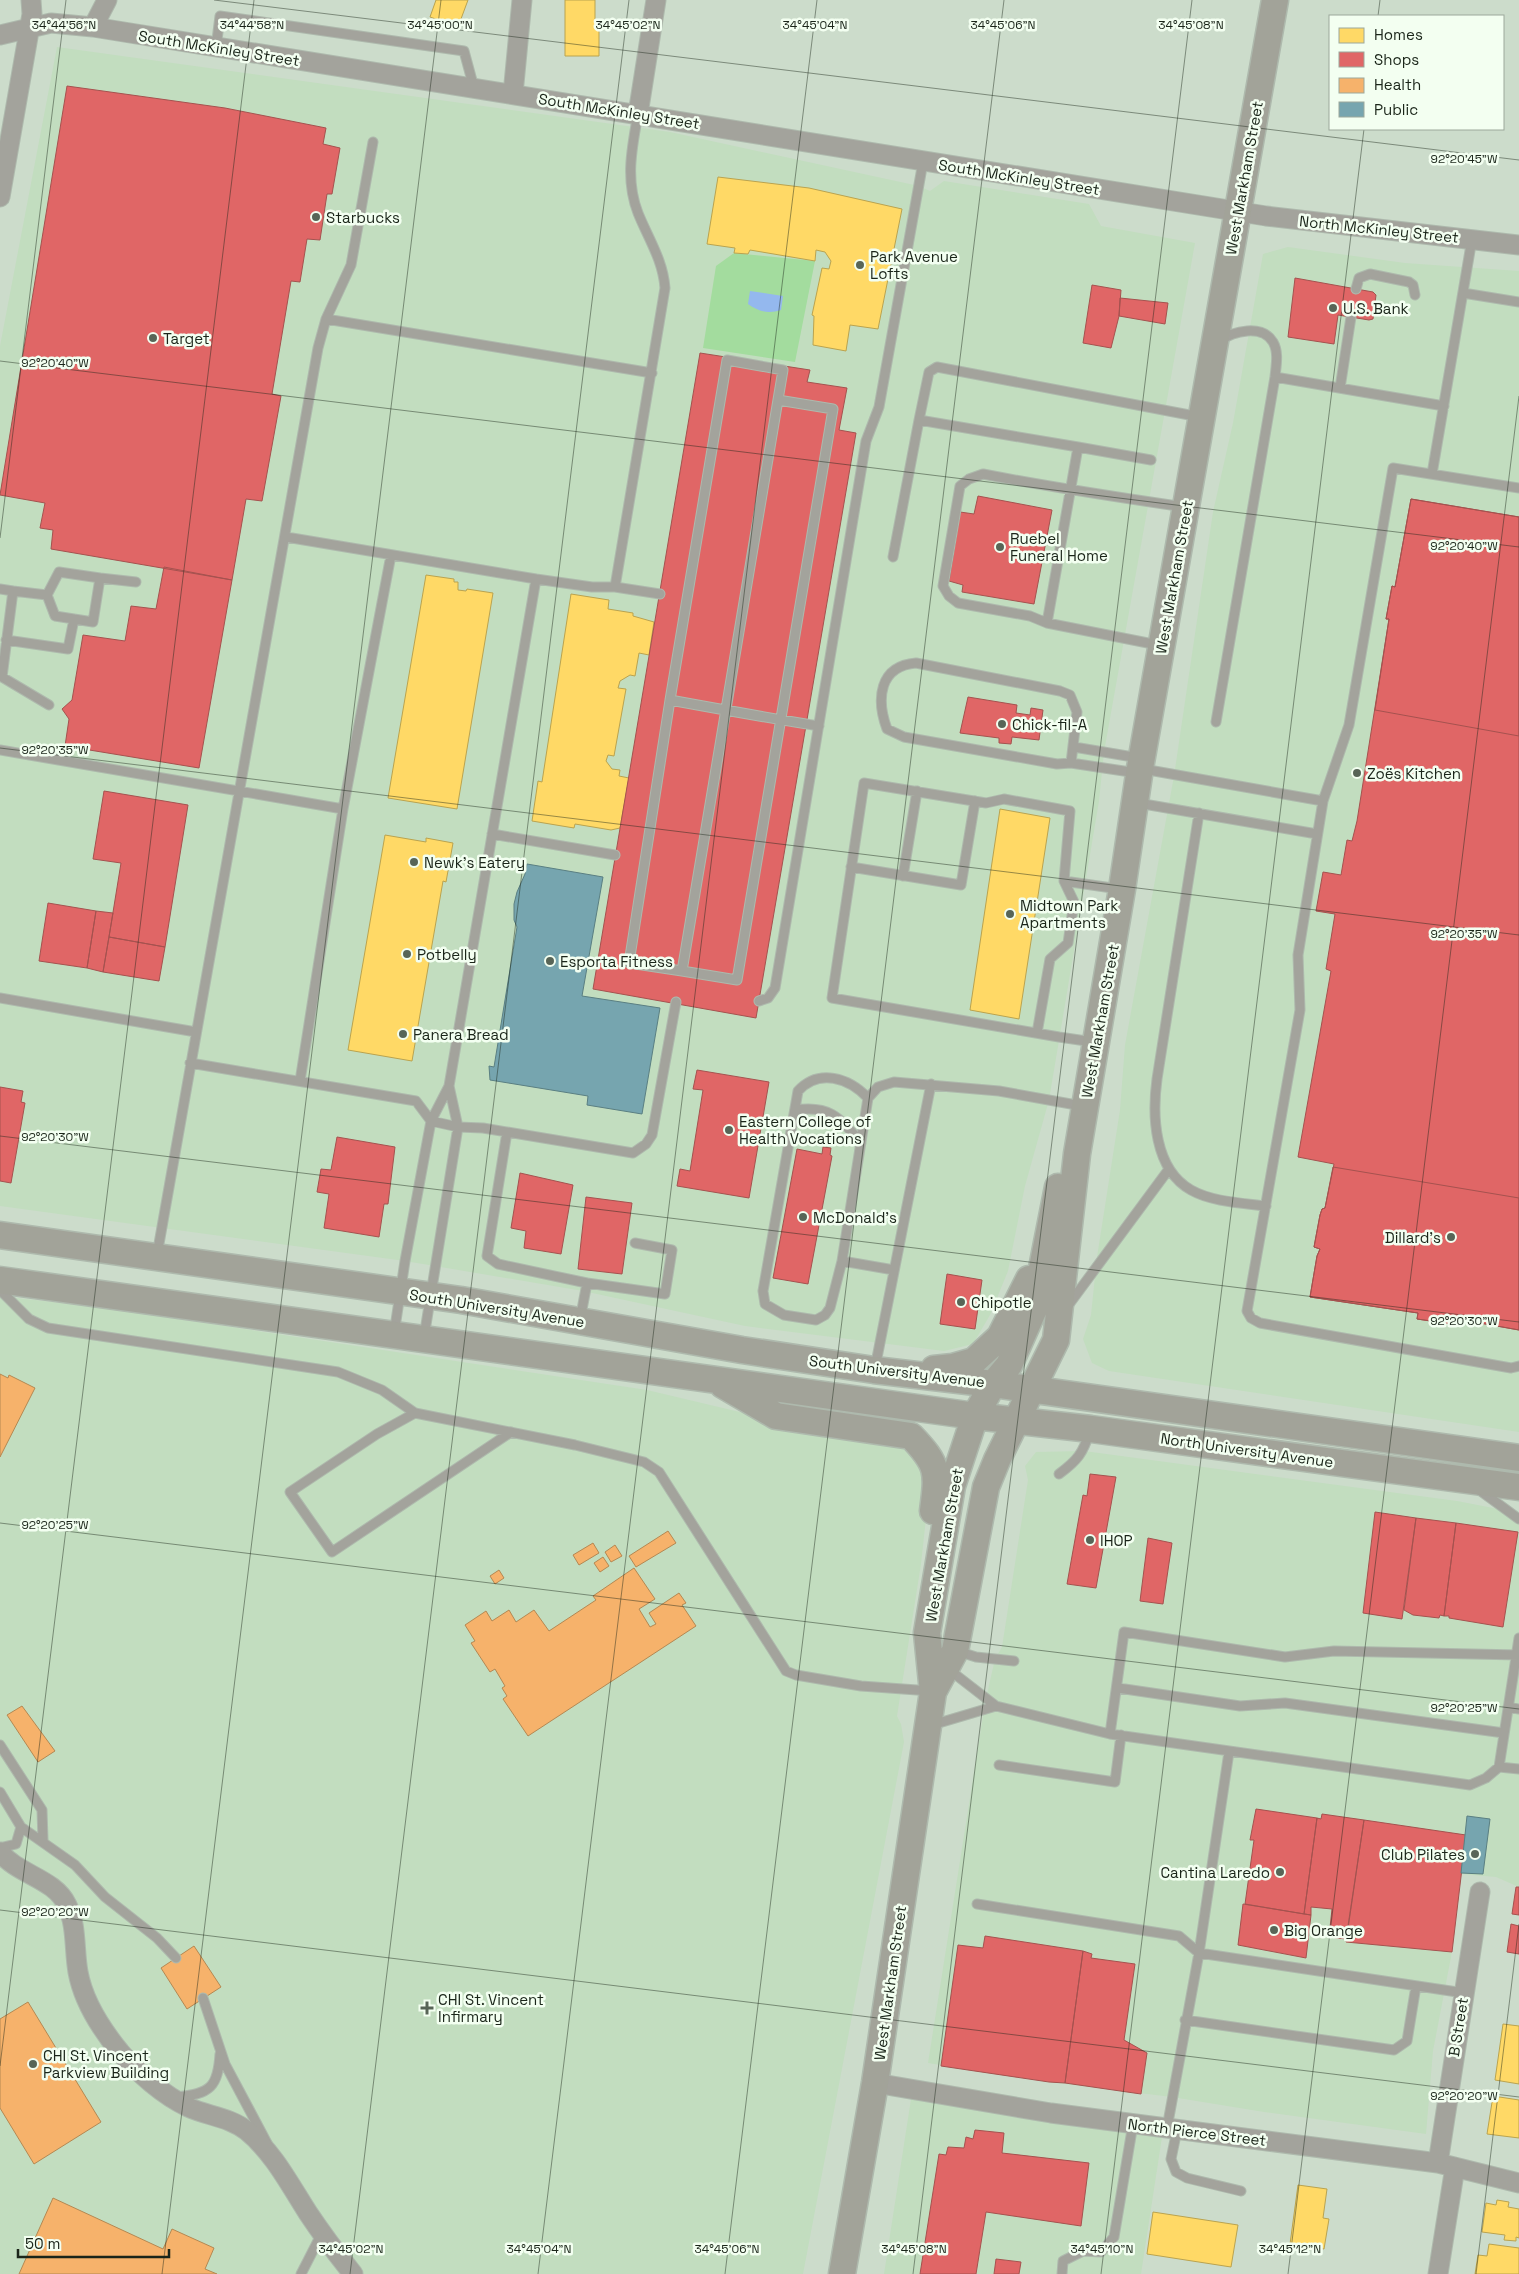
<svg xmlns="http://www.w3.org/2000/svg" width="1519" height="2274" viewBox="0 0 1519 2274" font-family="'Space Grotesk',sans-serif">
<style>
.built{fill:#c2ddbf}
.green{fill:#a3dc9e}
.water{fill:#94b8ee}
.homes{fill:#ffd966;stroke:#baa34f}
.shops{fill:#e06666;stroke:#a5524f}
.health{fill:#f6b26b;stroke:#b48852}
.public{fill:#76a5af;stroke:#5a7f82}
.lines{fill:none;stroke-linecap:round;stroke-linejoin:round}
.service-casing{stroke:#aeb9ad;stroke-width:11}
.minor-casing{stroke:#aeb9ad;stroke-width:21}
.secondary-casing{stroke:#aeb9ad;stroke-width:29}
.service{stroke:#a3a39c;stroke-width:9}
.minor{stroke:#a3a39c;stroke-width:19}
.secondary{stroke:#a2a399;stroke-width:26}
.ticks{fill:none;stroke:#1a2519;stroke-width:1;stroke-opacity:0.45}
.poi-dot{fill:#586557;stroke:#f3fff1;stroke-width:2}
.labels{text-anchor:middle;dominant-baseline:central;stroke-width:5;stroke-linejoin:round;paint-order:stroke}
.street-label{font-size:15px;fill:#1a2519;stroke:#f3fff1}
.poi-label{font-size:15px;fill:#1a2519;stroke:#f3fff1;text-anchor:start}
.ticks-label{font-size:12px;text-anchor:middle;fill:#1a2519;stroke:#f3fff1;stroke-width:5;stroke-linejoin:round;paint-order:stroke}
</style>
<rect width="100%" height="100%" fill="#ccdccb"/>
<path class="built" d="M57 47 670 132 919 186 930 191 944 181 1089 204 1101 226 1195 243 1104 752 1099 801 1049 1100 1025 1186 1008 1271 990 1315 973 1344 944 1351 745 1326 583 1291 405 1261 0 1206V346Z
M1288 247 1405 263 1519 271V1432L1109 1371 1092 1363 1083 1339 1091 1315 1097 1257 1120 1110 1125 1045 1174 776 1213 512 1233 423 1263 254Z
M0 1296 105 1308 647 1390 774 1420 885 1438 922 1457 929 1491 921 1564 897 1716 901 1724 904 1742 803 2274H0Z
M1084 1451 1457 1501 1519 1513V1887L1496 1877 1461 1874 1451 1957 1433 2051 1426 2134 1264 2112 1172 2097 1049 2082 928 2063 985 1703 995 1659 1002 1647 1028 1480 1025 1466 1036 1452Z
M911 2099 1162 2137 1141 2274H884Z"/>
<path class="green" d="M734 253 815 261 795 362 703 348 716 266Z"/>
<path class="water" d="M750 291 783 296 781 310C769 314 759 312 748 304Z"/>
<path class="homes" d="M436 0H468L458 27 430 17Z
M565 0H595V23H599V56H565Z
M718 177 809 188 902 209 878 329 850 325 846 351 813 345 814 316 812 315 822 268 829 269 831 261 825 252 816 250 815 261 750 250 748 254 734 253 735 248 707 244Z
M426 575 454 579V582H458V590L466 591 467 589 493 593 457 809 388 798Z
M571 594 609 600 608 609 633 613V616L654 622 649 655 639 653 635 676 630 675 620 681 618 688 626 689 614 756 608 755 606 761 612 769 620 770 619 776 629 778 620 828 611 830 575 824 574 828 532 821 538 781 542 782Z
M1000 809 1050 818 1019 1019 970 1010Z
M385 835 426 842V838L453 843 446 882 443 881 412 1061 348 1050Z
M1503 2024 1519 2026V2084L1495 2080Z
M1493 2096 1519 2100V2138L1487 2134Z
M1298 2185 1327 2189 1323 2218 1329 2219 1324 2249 1290 2244Z
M1497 2200 1509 2202 1508 2207 1519 2209V2238L1516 2237V2241L1504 2240 1505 2235 1482 2232 1486 2203 1496 2205Z
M1153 2212 1238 2225 1231 2267 1147 2254Z
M1489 2244 1519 2248V2274H1475L1478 2255 1487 2256Z"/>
<path class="shops" d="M67 86 225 108 326 128 323 144 340 148 332 194H327L320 240 307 239 300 282 291 281 272 394 281 396 262 501 246 499 232 580 51 549 53 530 40 528 45 503 0 495Z
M1295 278 1373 292 1376 295 1373 319 1369 320 1338 315 1334 344 1288 337Z
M1092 285 1121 290 1119 316 1111 348 1083 343Z
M1120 298 1168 303 1165 324 1119 316Z
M700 353 810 370 807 382 847 388 839 430 856 433 756 1018 593 989Z
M978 496 1052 510 1034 604 962 592 963 585 949 581 960 512 974 514Z
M1411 499 1519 517V1330L1452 1318 1451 1324 1417 1319 1418 1313 1310 1297 1317 1256 1320 1249 1314 1247 1320 1215 1322 1209 1325 1208 1334 1164 1298 1157 1331 971 1326 969 1335 914 1316 911 1323 872 1341 875 1347 840 1352 841 1357 821 1389 619H1386L1392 586 1395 587Z
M1411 499 1519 517V736L1375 710 1389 619H1386L1392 586 1395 587Z
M164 567 232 580 199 768 65 746 69 719 62 709 72 700 83 635 125 641 131 606 156 609Z
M968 697 1017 705 1016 713 1030 715 1031 708 1043 710 1039 740 1012 737 1011 744 999 743V738L960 733Z
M104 791 188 805 165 947 109 937 121 863 93 859Z
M48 903 96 911 87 968 39 961Z
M96 911 113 913 103 972 87 968Z
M109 937 165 947 159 981 103 972Z
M697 1070 769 1082 749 1198 677 1186 680 1169 690 1171 703 1090 693 1089Z
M0 1087 23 1091 21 1102 25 1103 11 1183 0 1181Z
M337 1137 395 1147 388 1204H384L379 1237 324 1228 329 1194 317 1192 321 1169 331 1170Z
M823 1147 831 1148 830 1155 832 1156 808 1284 773 1278 797 1149 822 1154Z
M1333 1167 1519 1198V1330L1452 1318 1451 1324 1417 1319 1418 1313 1310 1297 1317 1256 1320 1249 1314 1247 1320 1215 1322 1209 1325 1208Z
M520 1173 573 1185 561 1254 524 1248 526 1231 511 1228Z
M586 1197 632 1203 622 1274 578 1269Z
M947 1274 982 1280 975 1329 940 1324Z
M1090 1474 1116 1477 1096 1588 1067 1584 1083 1495 1087 1496Z
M1375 1512 1416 1518 1402 1619 1363 1613Z
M1416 1518 1456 1523 1444 1616 1440 1615 1439 1618 1413 1615 1404 1610Z
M1456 1523 1518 1532 1503 1627 1449 1618V1616H1444Z
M1148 1538 1172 1543 1163 1604 1140 1601Z
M1256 1809 1317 1818 1304 1914 1245 1904 1254 1840H1250Z
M1322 1814 1364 1820 1346 1939 1329 1937 1332 1909 1311 1907V1915L1304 1914 1317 1818 1321 1819Z
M1364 1820 1466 1835 1452 1952 1346 1942Z
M1516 1887H1519V1915L1512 1914Z
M1243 1904 1311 1915 1306 1958 1238 1945Z
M1511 1924 1519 1926V1954L1507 1952Z
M985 1936 1083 1951 1065 2083 1049 2082 941 2066 958 1945 983 1948Z
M1083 1951 1092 1954 1091 1958 1135 1964 1124 2040 1147 2053 1141 2094 1065 2083Z
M975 2130 1004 2133 1002 2153 1089 2163 1081 2226 986 2212 976 2274H920L939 2154 946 2155 948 2147 964 2148 966 2137 973 2139Z
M996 2259 1021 2262 1019 2274H994Z"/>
<path class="health" d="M0 1374 8 1378 9 1375 35 1388 0 1457Z
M668 1531 676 1543 636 1567 629 1556Z
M593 1543 599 1553 579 1565 573 1555Z
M615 1545 622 1556 611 1562 605 1552Z
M603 1557 609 1566 600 1572 594 1563Z
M634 1568 655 1599 639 1609 650 1627 656 1624 649 1613 679 1593 686 1603 682 1605 696 1626 528 1736 503 1699 507 1696 502 1688 505 1686 495 1669 490 1672 471 1643 475 1641 465 1625 486 1611 492 1621 509 1610 516 1622 534 1610 549 1631 596 1600 593 1596Z
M499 1570 504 1578 495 1584 490 1576Z
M22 1706 55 1751 38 1762 7 1715Z
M194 1946 221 1987 187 2009 161 1968Z
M28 2002 101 2122 34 2164 0 2108V2019Z
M53 2198 163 2249 172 2229 214 2248 205 2269 217 2274H19Z"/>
<path class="public" d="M527 864 603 877 582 996 660 1008 642 1114 587 1105 588 1096 490 1080 489 1066 494 1067 517 927 514 920V904L517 892 525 874Z
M1467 1816 1490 1819 1483 1874 1461 1873Z"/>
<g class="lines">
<defs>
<path id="service" d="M216 48 220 16 464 51 474 88
M1356 289 1359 278 1370 274 1409 282 1413 285 1415 295
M1463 293 1519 302
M326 319 652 373
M1275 377 1444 406
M1340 388 1351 317
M1078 447 919 420 929 372 937 367 1200 417
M1432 474 1472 239
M1519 488 1393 468 1349 725 1323 801 1298 955 1300 1010 1247 1311 1251 1318 1260 1323 1511 1368 1519 1366
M286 537 536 579 592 587H615L665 288C663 260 648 238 638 213 625 180 632 147 638 114
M893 557 919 420
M615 587 660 594
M0 589 13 591 2 677 49 705
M13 591 47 595 55 616 93 622 100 578 136 582
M47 595 59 572 100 578
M1047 623 1078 447 1151 460
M6 640 68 649 74 619
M1158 645 1047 623 1030 616 958 603 949 596 943 586 960 486 969 479 983 474C1050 487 1116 497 1184 507
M670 700 629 963 682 971 783 370 727 360 670 700C719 709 769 718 819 726
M1216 722 1275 377C1276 366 1279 352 1273 342 1262 324 1233 331 1220 341
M1074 747 1139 758
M0 750 343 809
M1071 763 1077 712 1070 695 1060 691 916 663C879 666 876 699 887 729L904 737 1057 764 1071 763 1137 773
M1143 769 1323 801
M1138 803 1317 834
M1199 813 1157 1079C1152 1116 1154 1169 1191 1190 1212 1202 1243 1203 1266 1206
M492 834 615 855
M851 867 961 885 975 801
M903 876 917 791
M1064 881 1119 889
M682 971 737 980 833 409 778 400
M0 998 196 1032
M759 1001 768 998 775 988 866 441 879 407 923 162
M1037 1033 1050 959 1068 943 1074 902 1064 881 1070 811 1004 799 986 803 864 783 832 998 1059 1037 1093 1042
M190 1063 416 1101 431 1121 458 1127 483 1128 633 1153 646 1144 652 1135 676 1002
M300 1081 343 809 391 555
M868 1098C849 1078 819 1068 798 1091L763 1291 765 1304 784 1315 816 1320 825 1315 830 1308 842 1261 868 1098 878 1087 894 1082 999 1091 1082 1106
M795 1110C830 1105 839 1117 861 1143
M507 1132 487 1256 498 1264 587 1283 580 1320
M157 1255 318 348 326 319 351 265 373 142
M842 1261 894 1270
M587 1283 665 1294 672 1250 635 1243
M0 1290 29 1319 48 1328 338 1372 382 1390 415 1413
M1067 1307 1169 1169
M394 1334 405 1261 431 1121 449 1086 536 579
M424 1337 458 1127 449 1086
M875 1368 931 1084
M511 1432 332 1552 290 1492 377 1434 415 1413 575 1445 644 1462 659 1472 786 1671 796 1675 861 1686 931 1691
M1059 1474C1078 1460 1083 1453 1090 1431
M1478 1489 1519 1519
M957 1651 976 1657 1014 1661
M947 1668 996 1706 1110 1734 1470 1785 1486 1778 1499 1767 1519 1769
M1118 1688 1240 1706 1285 1703 1504 1733
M1508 1707 1519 1709
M932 1725 996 1706
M1110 1734 1124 1632 1285 1657 1334 1651 1519 1655
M0 1745 42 1810 43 1840
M999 1765 1115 1782 1121 1735
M1499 1767 1519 1638
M0 1792 21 1827 75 1865 105 1897 157 1938 176 1958
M0 1848 16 1844 21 1827
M977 1904 1179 1936 1199 1953 1464 1993
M203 1998 225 2064 267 2143
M1185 2020 1394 2050 1407 2041 1416 1986
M177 2097C210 2094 218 2087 220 2054
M1167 2128 1199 1953 1229 1752
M1177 2130 1171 2159 1176 2172 1187 2178 1241 2191
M301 2274 322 2233
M1062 2274 1063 2261 1083 2251 1101 2252 1114 2237 1133 2124"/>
<path id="minor" d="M93 27 107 0
M0 35 51 23 93 27 1266 216 1519 245
M513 94 522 0
M638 114 656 0
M0 197 32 14 31 0
M0 1852C18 1875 54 1878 67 1905 77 1926 74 1950 78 1972 83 2000 102 2030 120 2052 138 2073 163 2095 188 2107 207 2116 230 2117 247 2131 273 2152 290 2185 308 2213 322 2234 337 2254 353 2274
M875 2083 1051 2113 1438 2163 1519 2183
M1438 2163 1480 1892
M1438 2274 1455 2167"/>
<path id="secondary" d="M0 1235 461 1300 742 1350 874 1370 993 1384 1519 1458
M0 1280 975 1416 1091 1429 1519 1487
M934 1369 953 1367 974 1361 1000 1337 1029 1279
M723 1385 776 1416 911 1436C939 1465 938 1472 933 1511
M933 1692 955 1651 986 1487 997 1460 1056 1340 1077 1154 1122 889 1140 768 1275 0
M842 2274 875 2083 933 1692 927 1633 952 1486 975 1416 993 1384 1009 1365 1034 1309 1058 1187"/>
</defs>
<use href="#service" class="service-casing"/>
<use href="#minor" class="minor-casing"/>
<use href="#secondary" class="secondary-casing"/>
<use href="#service" class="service"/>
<use href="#minor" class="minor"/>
<use href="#secondary" class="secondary"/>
</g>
<path class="ticks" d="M214 0 1519 160M1378 16 1380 0M0 361 1519 547M0 538 66 0M0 748 1519 935M0 1136 1519 1322M0 1523 1519 1709M0 1910 1519 2097M0 2066 254 0M162 2274 441 0M350 2274 629 0M538 2274 817 0M725 2274 1004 0M913 2274 1192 0M1101 2274 1364 129M1288 2274 1519 396M1476 2274 1519 1924"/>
<g class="poi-dot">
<circle cx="316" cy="217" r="5"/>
<circle cx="860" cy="265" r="5"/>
<circle cx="1333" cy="308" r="5"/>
<circle cx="153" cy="338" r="5"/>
<circle cx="1000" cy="547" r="5"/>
<circle cx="1002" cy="724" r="5"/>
<circle cx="1357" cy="773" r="5"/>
<circle cx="414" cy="862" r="5"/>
<circle cx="1010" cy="914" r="5"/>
<circle cx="407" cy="954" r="5"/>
<circle cx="550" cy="961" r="5"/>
<circle cx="403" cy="1034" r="5"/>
<circle cx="729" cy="1130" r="5"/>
<circle cx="803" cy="1217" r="5"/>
<circle cx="1451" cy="1237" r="5"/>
<circle cx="961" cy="1302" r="5"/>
<circle cx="1090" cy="1540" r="5"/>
<circle cx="1475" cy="1854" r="5"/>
<circle cx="1280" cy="1872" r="5"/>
<circle cx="1274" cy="1930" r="5"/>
<path d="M424.5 2000.5h5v5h5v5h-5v5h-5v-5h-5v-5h5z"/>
<circle cx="33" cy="2064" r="5"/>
</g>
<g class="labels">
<g class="street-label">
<text transform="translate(219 48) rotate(9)">South McKinley Street</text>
<text transform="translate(619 111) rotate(9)">South McKinley Street</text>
<text transform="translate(1019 177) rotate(9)">South McKinley Street</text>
<text transform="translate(1244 178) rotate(-80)">West Markham Street</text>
<text transform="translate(1379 229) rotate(6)">North McKinley Street</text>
<text transform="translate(1174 577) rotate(-80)">West Markham Street</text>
<text transform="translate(1100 1021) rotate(-80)">West Markham Street</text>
<text transform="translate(497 1308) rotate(9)">South University Avenue</text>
<text transform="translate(897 1371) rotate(7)">South University Avenue</text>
<text transform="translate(1247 1450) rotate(8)">North University Avenue</text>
<text transform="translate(944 1545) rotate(-80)">West Markham Street</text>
<text transform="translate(890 1983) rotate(-82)">West Markham Street</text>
<text transform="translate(1458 2027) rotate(-81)">B Street</text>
<text transform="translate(1197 2132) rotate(7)">North Pierce Street</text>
</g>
<g class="poi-label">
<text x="326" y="217">Starbucks</text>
<text x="870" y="256">Park Avenue<tspan x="870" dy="17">Lofts</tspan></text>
<text x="1343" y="308">U.S. Bank</text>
<text x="163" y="338">Target</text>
<text x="1010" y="538">Ruebel<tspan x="1010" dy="17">Funeral Home</tspan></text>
<text x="1012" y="724">Chick-fil-A</text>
<text x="1367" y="773">Zoës Kitchen</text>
<text x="424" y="862">Newk's Eatery</text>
<text x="1020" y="905">Midtown Park<tspan x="1020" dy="17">Apartments</tspan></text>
<text x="417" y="954">Potbelly</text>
<text x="560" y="961">Esporta Fitness</text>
<text x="413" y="1034">Panera Bread</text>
<text x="739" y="1121">Eastern College of<tspan x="739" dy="17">Health Vocations</tspan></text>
<text x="813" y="1217">McDonald's</text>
<text x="1441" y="1237" text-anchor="end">Dillard's</text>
<text x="971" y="1302">Chipotle</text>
<text x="1100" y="1540">IHOP</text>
<text x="1465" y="1854" text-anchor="end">Club Pilates</text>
<text x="1270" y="1872" text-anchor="end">Cantina Laredo</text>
<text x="1284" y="1930">Big Orange</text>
<text x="438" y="1999">CHI St. Vincent<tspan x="438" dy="17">Infirmary</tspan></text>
<text x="43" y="2055">CHI St. Vincent<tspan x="43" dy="17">Parkview Building</tspan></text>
</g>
</g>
<g class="ticks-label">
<text x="64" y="29">34°44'56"N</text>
<text x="252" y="29">34°44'58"N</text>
<text x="440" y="29">34°45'00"N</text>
<text x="628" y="29">34°45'02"N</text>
<text x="815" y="29">34°45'04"N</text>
<text x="1003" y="29">34°45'06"N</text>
<text x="1191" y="29">34°45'08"N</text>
<text x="1464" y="163">92°20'45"W</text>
<text x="55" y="367">92°20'40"W</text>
<text x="1464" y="550">92°20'40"W</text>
<text x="55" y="754">92°20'35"W</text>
<text x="1464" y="938">92°20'35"W</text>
<text x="55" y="1141">92°20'30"W</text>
<text x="1464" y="1325">92°20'30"W</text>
<text x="55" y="1529">92°20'25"W</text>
<text x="1464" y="1712">92°20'25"W</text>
<text x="55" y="1916">92°20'20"W</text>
<text x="1464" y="2100">92°20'20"W</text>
<text x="351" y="2253">34°45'02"N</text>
<text x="539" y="2253">34°45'04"N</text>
<text x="727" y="2253">34°45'06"N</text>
<text x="914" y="2253">34°45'08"N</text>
<text x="1102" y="2253">34°45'10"N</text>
<text x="1290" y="2253">34°45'12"N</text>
</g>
<rect x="1329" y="15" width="175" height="115" fill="#f3fff1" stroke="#9ca89b"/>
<rect x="1339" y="28" width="25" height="15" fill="#ffd966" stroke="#9ca89b"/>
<text x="1374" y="40" font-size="15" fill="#1a2519">Homes</text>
<rect x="1339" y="52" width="25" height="15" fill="#e06666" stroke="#9ca89b"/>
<text x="1374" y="65" font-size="15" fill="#1a2519">Shops</text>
<rect x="1339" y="78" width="25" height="15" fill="#f6b26b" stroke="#9ca89b"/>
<text x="1374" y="90" font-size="15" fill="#1a2519">Health</text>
<rect x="1339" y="102" width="25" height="15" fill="#76a5af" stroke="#9ca89b"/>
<text x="1374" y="115" font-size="15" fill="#1a2519">Public</text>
<path d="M18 2249v8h151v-8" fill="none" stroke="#1a2519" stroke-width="2.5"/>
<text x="25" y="2249" font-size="15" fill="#1a2519" stroke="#f3fff1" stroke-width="4" paint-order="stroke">50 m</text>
</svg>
